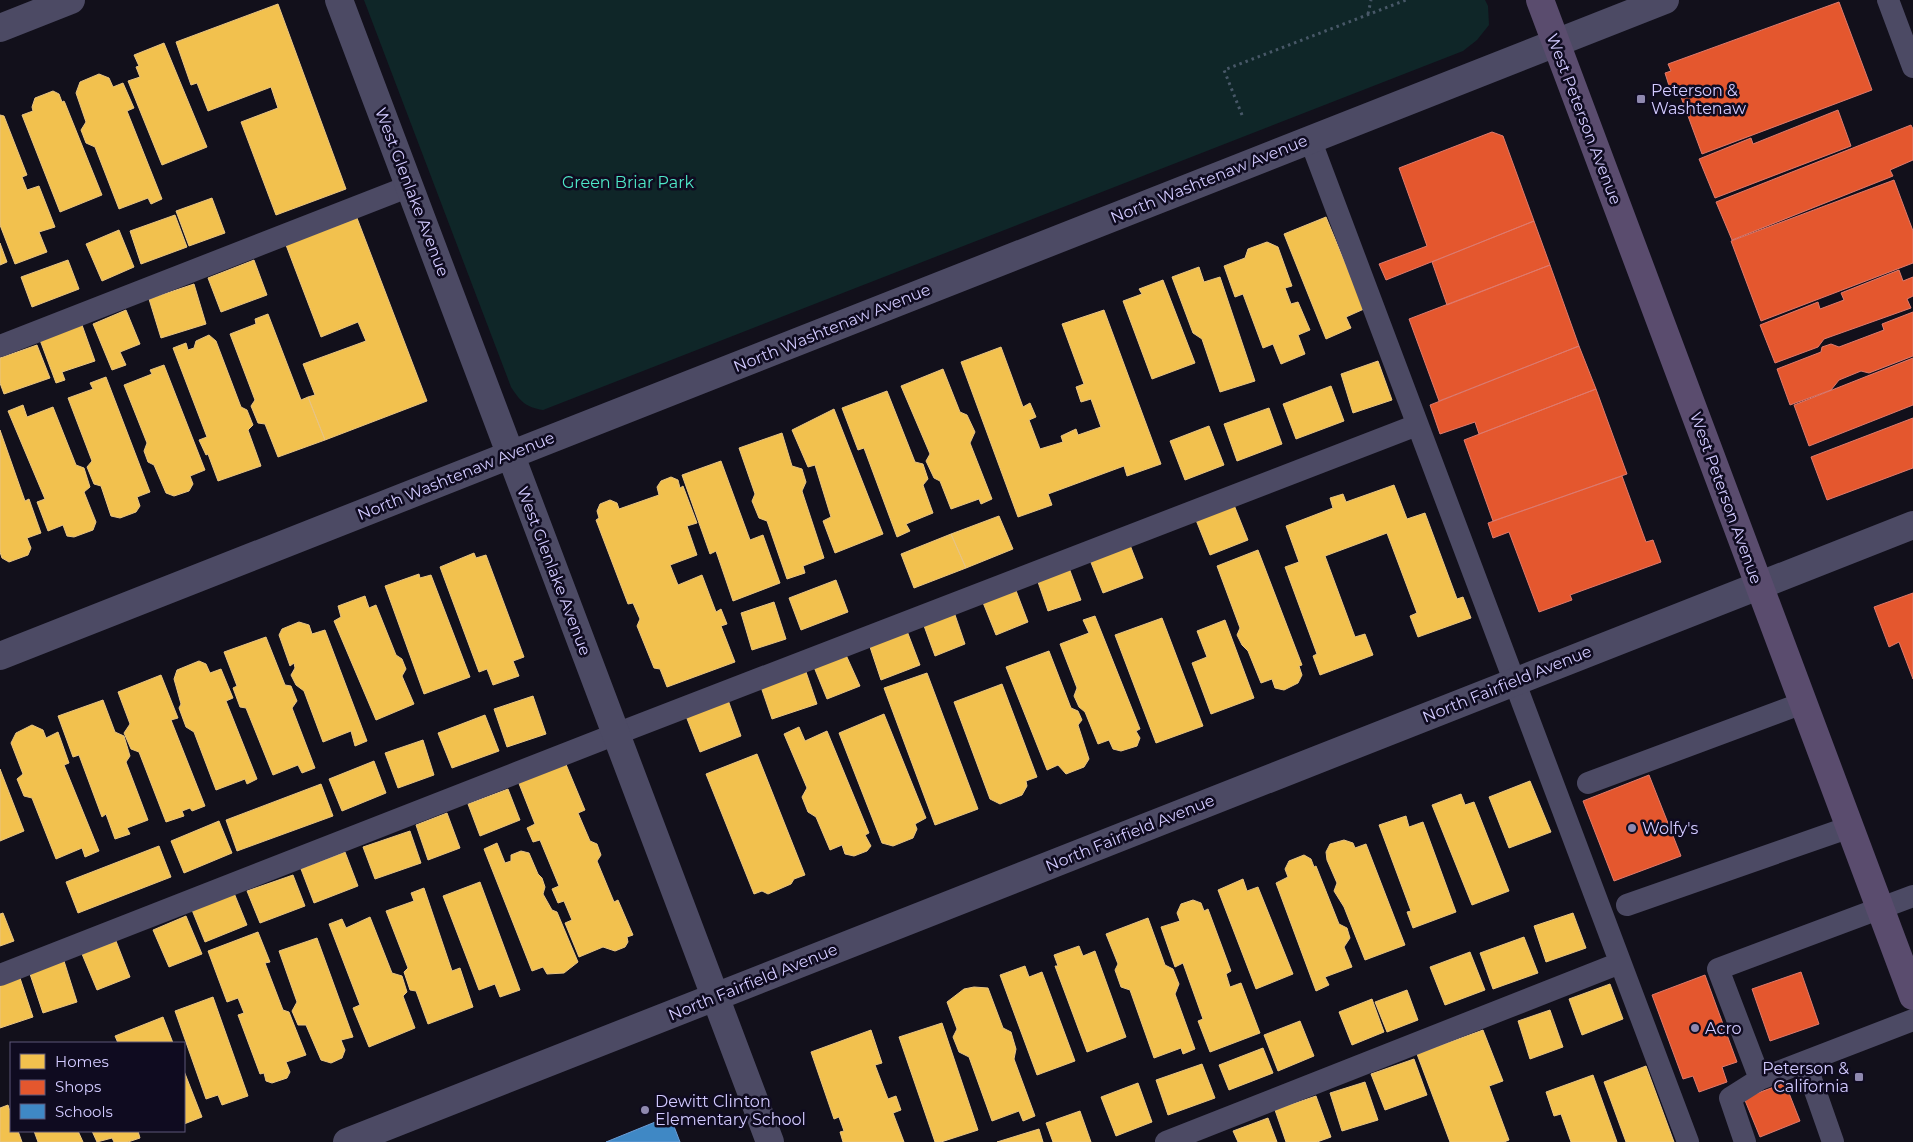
<svg xmlns="http://www.w3.org/2000/svg" width="1913" height="1142" viewBox="0 0 1913 1142" font-family="Montserrat,sans-serif">
<style>
.green{fill:#0f2628}
.homes{fill:#f2c14e;stroke:#e8c483}
.shops{fill:#e4572e;stroke:#df7a6d}
.schools{fill:#3f88c5;stroke:#6b9cd6}
.lines{fill:none;stroke-linecap:round;stroke-linejoin:round}
.path{stroke:#485868;stroke-width:3;stroke-dasharray:2.5 4;stroke-linecap:butt}
.service{stroke:#4c4a64;stroke-width:22}
.minor{stroke:#4c4a64;stroke-width:28}
.primary{stroke:#5a4c6e;stroke-width:28}
.poi-dot{fill:#8f89af;stroke:#0f0b20;stroke-width:2}
.labels{text-anchor:middle;dominant-baseline:central;stroke-width:5;stroke-linejoin:round;paint-order:stroke}
.poi-label{font-size:16px;fill:#d2caff;stroke:#0f0b20;text-anchor:start}
.street-label{font-size:16px;fill:#d2caff;stroke:#0f0b20}
.park-label{font-size:16px;fill:#4ee7c7;stroke:#0f0b20}
</style>
<rect width="100%" height="100%" fill="#12101b"/>
<path class="green" d="M364 0H1485L1488 6 1489 25 1477 40 1463 51 543 410C525 407 521 402 511 387Z"/>
<path class="homes" d="M278 4 346 189 276 215 241 122 278 108 271 87 208 111 197 83 191 85 176 42Z
M164 43 207 147 162 165 128 81 140 77 136 67 139 66 134 55Z
M99 74 109 78 113 87 123 83 134 108 127 111 162 199 151 204 148 198 119 209 95 147 86 143 81 130 86 122 76 93 80 82Z
M53 91 59 94 62 102 64 101 65 103 102 195 60 212 22 115 33 111 32 107 35 98Z
M0 115 4 116 27 175 22 177 27 190 39 186 55 227 39 232 47 252 15 264 0 225Z
M212 198 225 233 189 246 176 211Z
M175 215 187 247 141 264 130 231Z
M1326 217 1364 309 1346 317 1351 328 1326 339 1284 234Z
M357 218 427 401 325 440 308 397 315 395 303 364 366 341 358 322 321 337 286 245Z
M119 230 134 267 102 281 86 244Z
M1267 242 1278 247 1292 286 1285 288 1291 304 1298 302 1310 330 1298 335 1305 354 1281 364 1273 344 1263 348 1243 294 1235 297 1224 266 1245 258 1248 249Z
M0 243 7 262 0 265Z
M68 260 79 289 32 307 21 277Z
M254 260 267 295 221 312 208 278Z
M1199 267 1204 282 1220 277 1255 381 1220 392 1202 339 1193 333 1172 277Z
M1163 280 1195 363 1152 379 1123 301 1142 294 1139 289Z
M194 284 206 324 161 338 149 299Z
M126 310 140 344 120 352 126 365 112 370 93 324Z
M1104 310 1161 464 1127 476 1124 466 1048 494 1052 505 1018 517 961 362 1001 347 1023 407 1030 403 1036 417 1029 420 1040 449 1063 442 1061 436 1076 429 1078 435 1101 427 1091 399 1081 402 1076 387 1084 384 1062 324Z
M268 314 301 400 308 397 325 440 278 457 265 424 258 423 251 406 255 400 230 334 256 324 255 319Z
M82 325 95 361 62 372 65 380 56 383 40 340Z
M209 335 216 341 241 407 247 410 253 425 248 430 261 466 218 481 208 454 206 455 199 440 207 437 173 348 186 343 188 350 194 348 196 341Z
M37 345 50 378 4 394 0 383V358Z
M1378 361 1392 400 1353 413 1341 374Z
M164 365 205 470 190 476 193 484 189 491 174 496 166 493 154 465 148 462 144 451 147 443 124 385 152 374 150 370Z
M943 369 960 412 967 415 975 432 970 443 992 499 981 504 979 499 951 509 940 481 934 478 926 461 930 454 901 386Z
M106 377 150 492 137 497 140 506 136 512 120 518 111 516 101 486 94 484 87 467 92 461 68 398 93 389 90 383Z
M1331 386 1344 421 1296 439 1283 404Z
M887 391 915 462 923 464 928 479 923 485 933 513 906 524 910 531 897 537 864 448 858 450 842 408Z
M23 405 27 417 53 407 76 465 84 468 90 487 84 492 96 522 93 530 74 537 67 536 63 525 48 531 37 502 45 499 8 411Z
M1269 408 1282 444 1237 461 1224 424Z
M834 409 883 534 835 553 823 521 831 517 815 465 808 467 792 430Z
M1209 426 1224 465 1185 480 1170 441Z
M0 430 25 501 29 499 41 533 27 538 31 548 28 555 9 562 2 558 0 552Z
M782 433 792 466 802 469 806 482 802 491 824 558 803 566 805 573 787 579 767 521 759 518 752 501 755 494 739 448Z
M721 461 750 540 763 535 780 583 733 601 716 551 710 554 682 475Z
M671 477 678 480 680 488 683 486 697 523 687 526 697 555 670 565 678 585 702 575 716 612 721 609 727 624 721 626 735 662 667 687 660 669 654 668 637 626 640 619 633 603 628 604 596 520 599 518 597 511 600 504 610 500 617 503 619 509 659 495 657 487 661 481Z
M1394 485 1407 519 1425 513 1457 599 1463 597 1471 618 1418 637 1410 616 1417 613 1387 533 1325 556 1355 637 1365 634 1373 655 1320 675 1313 656 1317 654 1285 567 1299 562 1286 526 1333 508 1330 498 1343 494 1346 502Z
M1234 505 1248 540 1210 555 1196 520Z
M999 516 1013 549 966 568 951 534Z
M951 534 966 568 914 588 901 554Z
M1130 545 1143 578 1103 593 1090 560Z
M1258 550 1302 665 1299 666 1302 675 1298 683 1284 690 1275 688 1272 679 1261 683 1248 651 1242 645 1237 635 1240 628 1217 566Z
M474 553 476 558 486 555 524 657 513 661 519 676 493 685 487 669 479 672 440 567Z
M1069 568 1081 600 1048 611 1037 579Z
M419 574 420 578 431 575 470 677 424 694 385 586Z
M836 580 848 612 801 630 789 598Z
M1015 588 1028 622 996 635 982 600Z
M365 596 369 608 376 605 396 655 402 659 406 669 402 676 414 704 376 720 334 621 341 617 338 606Z
M774 602 786 639 752 650 741 613Z
M954 612 965 644 935 656 923 623Z
M1095 616 1140 729 1136 731 1140 738 1137 746 1121 751 1113 749 1109 740 1098 744 1085 712 1079 707 1074 696 1077 688 1060 644 1089 633 1083 620Z
M1162 618 1203 726 1156 743 1115 635Z
M1225 620 1254 698 1211 714 1192 663 1207 657 1197 631Z
M299 622 309 625 312 634 325 630 367 741 355 746 351 731 323 742 304 691 296 685 291 675 295 668 294 663 290 666 279 635 282 629Z
M907 631 920 665 881 680 869 644Z
M266 637 285 685 291 686 297 701 292 708 315 768 302 773 298 765 273 775 246 708 240 707 233 688 237 686 224 652Z
M1049 651 1071 708 1078 711 1082 720 1078 725 1089 759 1084 767 1066 774 1058 765 1047 770 1006 667Z
M846 655 860 686 827 699 814 667Z
M199 661 206 664 210 673 221 669 233 698 226 701 257 779 247 784 245 779 216 790 194 732 186 727 179 708 181 704 174 679 177 670Z
M805 669 817 704 772 719 760 684Z
M927 673 978 809 935 825 884 688Z
M161 675 178 718 171 720 205 806 192 811 190 808 182 811 184 816 166 822 139 752 131 749 124 733 130 724 118 692Z
M1002 684 1037 777 1026 781 1027 786 1022 795 1000 804 990 799 954 702Z
M533 696 546 734 507 747 494 709Z
M103 700 115 732 124 736 130 756 126 762 148 820 127 828 130 834 115 839 106 814 102 817 79 755 73 757 58 716Z
M728 700 741 736 700 752 686 716Z
M884 714 926 818 915 824 917 829 913 838 893 846 882 843 839 733Z
M485 715 499 751 452 768 438 733Z
M32 725 43 730 46 738 58 732 69 763 64 765 99 851 85 857 82 848 56 859 32 798 24 796 17 779 23 774 11 743 16 733Z
M799 727 805 741 827 731 869 833 865 835 871 846 867 851 854 856 845 854 842 845 830 850 816 817 808 812 802 797 807 788 784 734Z
M423 740 434 775 398 788 385 753Z
M757 754 805 875 794 879 791 884 768 894 762 891 754 894 706 774Z
M374 761 386 793 342 811 329 779Z
M565 762 585 810 578 813 590 841 597 844 601 855 597 861 614 902 618 900 633 935 627 937 628 942 625 947 615 951 603 947 579 957 565 923 572 920 564 901 558 903 552 889 559 886 540 840 533 842 527 828 535 824 518 781Z
M0 769 24 831 0 841Z
M1530 781 1551 832 1509 848 1489 797Z
M321 784 333 816 237 851 226 820Z
M508 789 520 820 480 836 468 804Z
M1461 794 1465 805 1474 802 1509 891 1472 905 1432 805Z
M447 813 460 848 428 860 416 825Z
M1406 816 1409 827 1423 822 1456 912 1413 928 1407 912 1411 911 1379 825Z
M219 821 232 853 184 873 171 841Z
M410 831 421 863 375 879 363 847Z
M1344 840 1353 843 1355 848 1366 844 1405 945 1365 960 1344 907 1334 891 1337 883 1327 860 1326 852 1330 844Z
M497 843 505 863 511 861V855L521 851 529 853 538 874 542 878 545 887 543 894 552 910 557 912 578 962 564 973 547 974 543 967 532 971 484 849Z
M159 846 171 877 78 913 66 882Z
M345 852 358 886 314 903 301 869Z
M1304 855 1311 859 1314 867 1316 866 1339 924 1347 928 1350 938 1344 947 1352 967 1325 977 1329 985 1316 991 1276 883 1288 877 1285 869 1289 861Z
M293 875 305 906 260 923 247 891Z
M1243 879 1247 891 1258 887 1293 974 1256 989 1218 890Z
M480 882 520 990 500 997 495 984 479 990 443 896Z
M424 888 452 971 460 968 473 1007 428 1024 416 991 410 990 404 972 408 968 386 911 414 901 411 893Z
M234 893 247 925 205 942 192 910Z
M1193 900 1201 903 1204 911 1208 909 1231 971 1226 974 1230 987 1241 983 1260 1033 1210 1052 1198 1021 1203 1019 1183 963 1175 967 1161 927 1180 921 1177 913 1181 904Z
M3 913 14 941 0 946V914Z
M1573 913 1586 948 1546 962 1534 926Z
M186 916 202 954 169 967 153 930Z
M370 917 392 973 402 976 407 992 403 996 415 1028 369 1047 353 1008 360 1005 329 924 342 919 346 928Z
M1148 918 1165 965 1173 969 1179 984 1175 994 1195 1049 1183 1054 1181 1048 1154 1058 1130 990 1121 987 1115 970 1118 964 1106 934Z
M258 932 270 962 265 963 283 1010 289 1012 306 1055 286 1062 290 1072 287 1078 272 1083 266 1081 264 1073 260 1074 238 1015 244 1013 238 998 227 1002 208 951Z
M1524 937 1538 973 1493 989 1480 953Z
M317 938 353 1037 341 1040 345 1050 342 1058 331 1063 321 1060 306 1025H298L292 1011 297 1002 279 951Z
M116 941 130 977 97 990 82 954Z
M1079 946 1083 956 1095 951 1126 1037 1087 1052 1055 966H1058L1054 955Z
M1470 952 1485 990 1445 1005 1430 967Z
M64 961 77 1002 43 1013 30 974Z
M1025 966 1029 977 1042 972 1075 1061 1037 1075 1000 975Z
M20 978 33 1017 0 1028V985Z
M1610 984 1623 1019 1582 1035 1569 999Z
M974 987 988 988 1003 1028 1011 1032 1016 1049 1014 1059 1035 1116 1023 1121 1019 1111 992 1121 969 1057 959 1052 953 1037 957 1029 947 1002 964 989Z
M1407 990 1418 1020 1387 1032 1375 1002Z
M213 997 248 1096 222 1105 218 1095 206 1099 175 1011Z
M1372 999 1384 1032 1352 1045 1339 1012Z
M1550 1010 1563 1047 1530 1059 1518 1021Z
M163 1017 173 1043H118L115 1036Z
M1300 1021 1314 1056 1278 1071 1264 1035Z
M942 1023 978 1130 941 1142H935L899 1037Z
M871 1030 882 1063 875 1065 888 1099 896 1096 901 1110 893 1113 904 1142H843L840 1132 844 1131 839 1117 834 1119 811 1052Z
M1483 1030 1503 1081 1489 1086 1509 1140 1504 1142H1450L1417 1054Z
M1263 1048 1273 1073 1229 1090 1219 1065Z
M1414 1059 1427 1095 1385 1110 1371 1074Z
M1202 1064 1215 1098 1168 1115 1156 1080Z
M1646 1066 1674 1142H1626L1604 1082Z
M184 1071 202 1117 184 1124Z
M1593 1075 1617 1142H1571L1561 1114 1554 1116 1546 1092Z
M1365 1082 1378 1120 1342 1131 1330 1093Z
M1138 1083 1152 1122 1116 1136 1101 1097Z
M1316 1096 1331 1137 1317 1142H1286L1275 1110Z
M8 1105 11 1114V1131H18L22 1142H0V1108Z
M1080 1111 1091 1142H1053L1046 1123Z
M1268 1118 1277 1142H1238L1233 1131Z
M1039 1129 1043 1142H997Z
M34 1131H78L83 1142H38Z
M92 1131H138L140 1138 128 1142H114L112 1138 97 1142Z"/>
<path class="shops" d="M1839 2 1872 90 1702 154 1678 89 1671 92 1665 73 1671 71 1668 64Z
M1838 110 1851 146 1715 198 1699 159 1751 138 1753 144Z
M1911 125 1913 129V160L1890 170 1893 176 1732 240 1716 202Z
M1492 132 1503 136 1534 221 1386 280 1379 264 1427 246 1399 168Z
M1894 180 1913 231V263L1761 321 1731 241Z
M1534 221 1550 265 1447 305 1432 262Z
M1550 265 1579 346 1439 401 1409 319Z
M1899 270 1903 281 1913 277V296L1907 299 1911 308 1824 339 1818 347 1775 363 1760 325 1818 302 1820 309 1844 300 1841 293Z
M1913 312V356L1869 373 1861 371 1839 380 1831 390 1790 405 1777 369 1821 352 1822 347 1831 344 1839 347 1884 330 1882 324Z
M1579 346 1596 389 1479 434 1475 422 1440 434 1430 405Z
M1913 358V405L1809 446 1794 405Z
M1596 389 1627 474 1493 521 1464 440Z
M1913 418V468L1827 500 1811 457Z
M1622 476 1646 542 1653 540 1661 562 1570 595 1572 600 1539 612 1509 532 1493 538 1488 523Z
M1913 593V679L1899 642 1889 647 1874 607Z
M1649 775 1681 856 1614 881 1583 801Z
M1801 972 1819 1024 1770 1041 1752 989Z
M1705 975 1737 1062 1722 1067 1727 1082 1699 1092 1693 1076 1683 1079 1652 995Z
M1785 1083 1800 1121 1760 1137 1744 1098Z"/>
<path class="schools" d="M670 1116 680 1142H606Z"/>
<g class="lines">
<path class="path" d="M1368 14 1371 0
M1242 115 1224 70 1406 0"/>
<path class="service" d="M1888 0 1913 67
M1310 139 1688 1142
M0 346 410 186
M1588 783 1803 703
M1913 896 1718 969 1760 1079 1913 1020
M1627 905 1850 827
M0 975 616 734 1417 425
M1805 1062 1833 1142
M1166 1142 1620 963
M1745 1142 1730 1098 1760 1079"/>
<path class="minor" d="M339 0 770 1142
M0 28 71 0
M0 656 1665 0
M347 1142 1913 525"/>
<path class="primary" d="M1540 0 1913 996"/>
</g>
<g class="poi-dot">
<rect x="1636" y="94" width="10" height="10" rx="2.5"/>
<circle cx="1632" cy="828" r="5"/>
<circle cx="1695" cy="1028" r="5"/>
<rect x="1854" y="1072" width="10" height="10" rx="2.5"/>
<circle cx="645" cy="1110" r="5"/>
</g>
<g class="labels">
<g class="poi-label">
<text x="1651" y="90">Peterson &amp;<tspan x="1651" dy="18">Washtenaw</tspan></text>
<text x="1642" y="828">Wolfy's</text>
<text x="1705" y="1028">Acro</text>
<text x="1849" y="1068" text-anchor="end">Peterson &amp;<tspan x="1849" dy="18">California</tspan></text>
<text x="655" y="1101">Dewitt Clinton<tspan x="655" dy="18">Elementary School</tspan></text>
</g>
<g class="street-label">
<text transform="translate(1584 119) rotate(69)">West Peterson Avenue</text>
<text transform="translate(1209 179) rotate(-22)">North Washtenaw Avenue</text>
<text transform="translate(412 192) rotate(69)">West Glenlake Avenue</text>
<text transform="translate(832 328) rotate(-22)">North Washtenaw Avenue</text>
<text transform="translate(456 476) rotate(-22)">North Washtenaw Avenue</text>
<text transform="translate(1726 498) rotate(70)">West Peterson Avenue</text>
<text transform="translate(554 571) rotate(69)">West Glenlake Avenue</text>
<text transform="translate(1507 684) rotate(-22)">North Fairfield Avenue</text>
<text transform="translate(1130 833) rotate(-22)">North Fairfield Avenue</text>
<text transform="translate(753 982) rotate(-22)">North Fairfield Avenue</text>
</g>
<g class="park-label">
<text x="628" y="182">Green Briar Park</text>
</g>
</g>
<rect x="10" y="1042" width="175" height="90" fill="#0f0b20" stroke="#5d5779"/>
<rect x="20" y="1054" width="25" height="15" fill="#f2c14e" stroke="#5d5779"/>
<text x="55" y="1067" font-size="15" fill="#d2caff">Homes</text>
<rect x="20" y="1080" width="25" height="15" fill="#e4572e" stroke="#5d5779"/>
<text x="55" y="1092" font-size="15" fill="#d2caff">Shops</text>
<rect x="20" y="1104" width="25" height="15" fill="#3f88c5" stroke="#5d5779"/>
<text x="55" y="1117" font-size="15" fill="#d2caff">Schools</text>
</svg>
